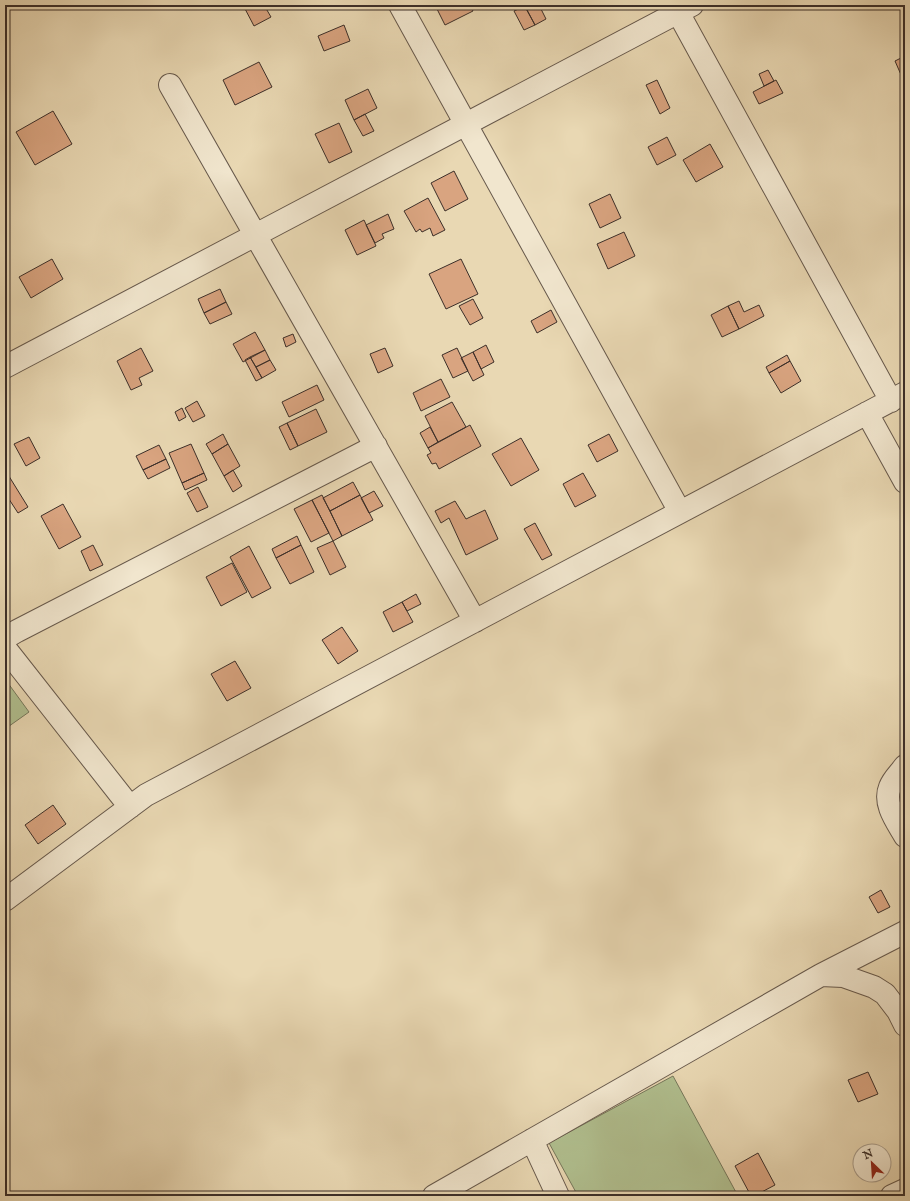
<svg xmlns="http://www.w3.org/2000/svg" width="910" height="1201" viewBox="0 0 910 1201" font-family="'IM FELL English',serif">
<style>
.green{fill:#b1c090;stroke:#76785c}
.building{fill:#d9a480;stroke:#3c2f29}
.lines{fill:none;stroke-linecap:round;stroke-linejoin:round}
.minor-casing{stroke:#67594c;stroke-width:24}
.minor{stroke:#f1e6ce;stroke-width:22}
</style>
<rect width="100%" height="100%" fill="#e9d8b3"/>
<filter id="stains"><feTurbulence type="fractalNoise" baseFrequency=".005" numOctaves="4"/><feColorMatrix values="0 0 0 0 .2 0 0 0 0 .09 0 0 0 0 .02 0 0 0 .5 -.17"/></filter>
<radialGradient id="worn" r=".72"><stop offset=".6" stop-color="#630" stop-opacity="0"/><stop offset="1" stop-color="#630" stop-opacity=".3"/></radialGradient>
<path class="green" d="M5 679 29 712 5 729Z
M673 1076 738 1196H578L549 1143Z"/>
<path class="building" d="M243 5H264L271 17 254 26Z
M435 5H470L473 11 445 25Z
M524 5H539L546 19 535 25Z
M525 6 535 25 524 30 514 11Z
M344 25 350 41 324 51 318 36Z
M905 56V75L902 77 895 61Z
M259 62 272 87 235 105 223 80Z
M768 70 774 81 764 86 759 74Z
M657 80 670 108 660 114 646 85Z
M776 80 783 93 759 104 753 92Z
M368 89 377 108 354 120 345 100Z
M53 111 72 144 35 165 16 132Z
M365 114 374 131 363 136 354 120Z
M339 123 352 152 329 163 315 134Z
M667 137 676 155 657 165 648 147Z
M710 144 723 167 696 182 683 160Z
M454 171 468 199 445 211 431 183Z
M610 194 621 218 600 228 589 204Z
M428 198 445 230 433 236 430 228 422 232 420 229 416 232 404 211Z
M388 214 394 229 382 234 384 238 375 243 366 225Z
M364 220 376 246 357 255 345 230Z
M624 232 635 256 608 269 597 244Z
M52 259 63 279 31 298 19 277Z
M461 259 478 294 446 309 429 274Z
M220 289 226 302 204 313 198 299Z
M473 299 483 318 470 325 459 306Z
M739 301 744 312 759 305 764 316 739 329 728 306Z
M226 302 232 314 210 324 204 313Z
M728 306 739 329 722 337 711 315Z
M551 310 557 322 537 333 531 321Z
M255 332 265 350 243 362 233 344Z
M293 334 296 342 286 347 283 338Z
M486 345 494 362 481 369 473 352Z
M141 348 153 371 139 378 142 385 131 390 117 361Z
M385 348 393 366 378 373 370 354Z
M457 348 468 371 453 378 442 355Z
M265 350 270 360 256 367 250 357Z
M473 352 484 375 473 381 461 358Z
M787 355 790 361 769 373 766 367Z
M250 357 262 378 256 381 245 360Z
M270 360 276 370 262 378 256 367Z
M790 361 801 381 781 393 769 373Z
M441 379 450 397 421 411 413 393Z
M317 385 324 400 289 417 282 402Z
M197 401 205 416 193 422 185 408Z
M452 402 466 427 438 442 425 416Z
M182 408 186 417 179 421 175 412Z
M316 409 327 432 298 446 287 423Z
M287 423 298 446 290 450 279 427Z
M470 425 481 446 439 469 436 463 432 464 427 455 431 453 428 448Z
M430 427 438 442 428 448 420 433Z
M223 434 228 444 212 454 206 444Z
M609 434 618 451 597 462 588 445Z
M29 437 40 458 26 466 14 444Z
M521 438 539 470 511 486 492 454Z
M191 444 204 473 182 483 169 453Z
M228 444 240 466 224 476 212 454Z
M159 445 166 459 143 470 136 456Z
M166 459 170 468 148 479 143 470Z
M233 470 242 486 233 492 224 476Z
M7 473 28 507 18 513 5 493V475Z
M204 473 207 480 185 490 182 483Z
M583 473 596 496 575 507 563 484Z
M353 482 360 495 330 511 323 498Z
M198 487 208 507 197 512 187 493Z
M374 491 383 506 369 513 361 498Z
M322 495 342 536 333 541 312 500Z
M360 495 373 520 342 536 330 511Z
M312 500 329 533 311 542 294 509Z
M455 501 466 519 485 510 498 539 466 555 449 518 441 523 435 511Z
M63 504 81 537 59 549 41 516Z
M535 523 552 555 542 560 524 529Z
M297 536 301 545 276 558 272 549Z
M333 541 346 567 330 575 317 548Z
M93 545 103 565 90 571 81 551Z
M301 545 314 572 290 584 276 558Z
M249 546 271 588 252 598 230 557Z
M232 563 247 592 221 606 206 577Z
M416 594 421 604 407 611 402 602Z
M402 602 413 622 393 632 383 612Z
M342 627 358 651 338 664 322 640Z
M235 661 251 688 227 701 211 674Z
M53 805 66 824 38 844 25 825Z
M881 890 890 907 878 913 869 897Z
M868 1072 878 1094 858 1102 848 1080Z
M758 1153 775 1185 754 1196H751L735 1166Z"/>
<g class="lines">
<defs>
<path id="minor" d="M400 5 680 512
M674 5 891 401
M170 85 475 621
M5 367 692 5
M867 413 905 482
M5 638 17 631 376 446
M5 648 130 807
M905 766C900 773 893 779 890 787 883 804 897 822 905 836
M5 900 146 795 905 393
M821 975 843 976 874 987 885 994 898 1011 905 1025
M532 1140 558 1196
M434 1196 821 975 905 932
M892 1196 905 1190"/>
</defs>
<use href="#minor" class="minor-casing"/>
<use href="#minor" class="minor"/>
</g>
<rect width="910" height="1201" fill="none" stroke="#e9d8b3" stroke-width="20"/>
<rect x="6" y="6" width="898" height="1189" fill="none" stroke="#3c2f29" stroke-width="2"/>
<rect x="10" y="10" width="890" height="1181" fill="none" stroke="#3c2f29"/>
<g transform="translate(872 1163) rotate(335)"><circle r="19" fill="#f1e6ce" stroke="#a99d8c"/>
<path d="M0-3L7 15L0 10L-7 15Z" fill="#8f2418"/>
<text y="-6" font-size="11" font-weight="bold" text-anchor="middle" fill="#3c2f29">N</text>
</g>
<rect width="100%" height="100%" filter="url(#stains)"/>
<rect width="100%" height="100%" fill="url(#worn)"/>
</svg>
